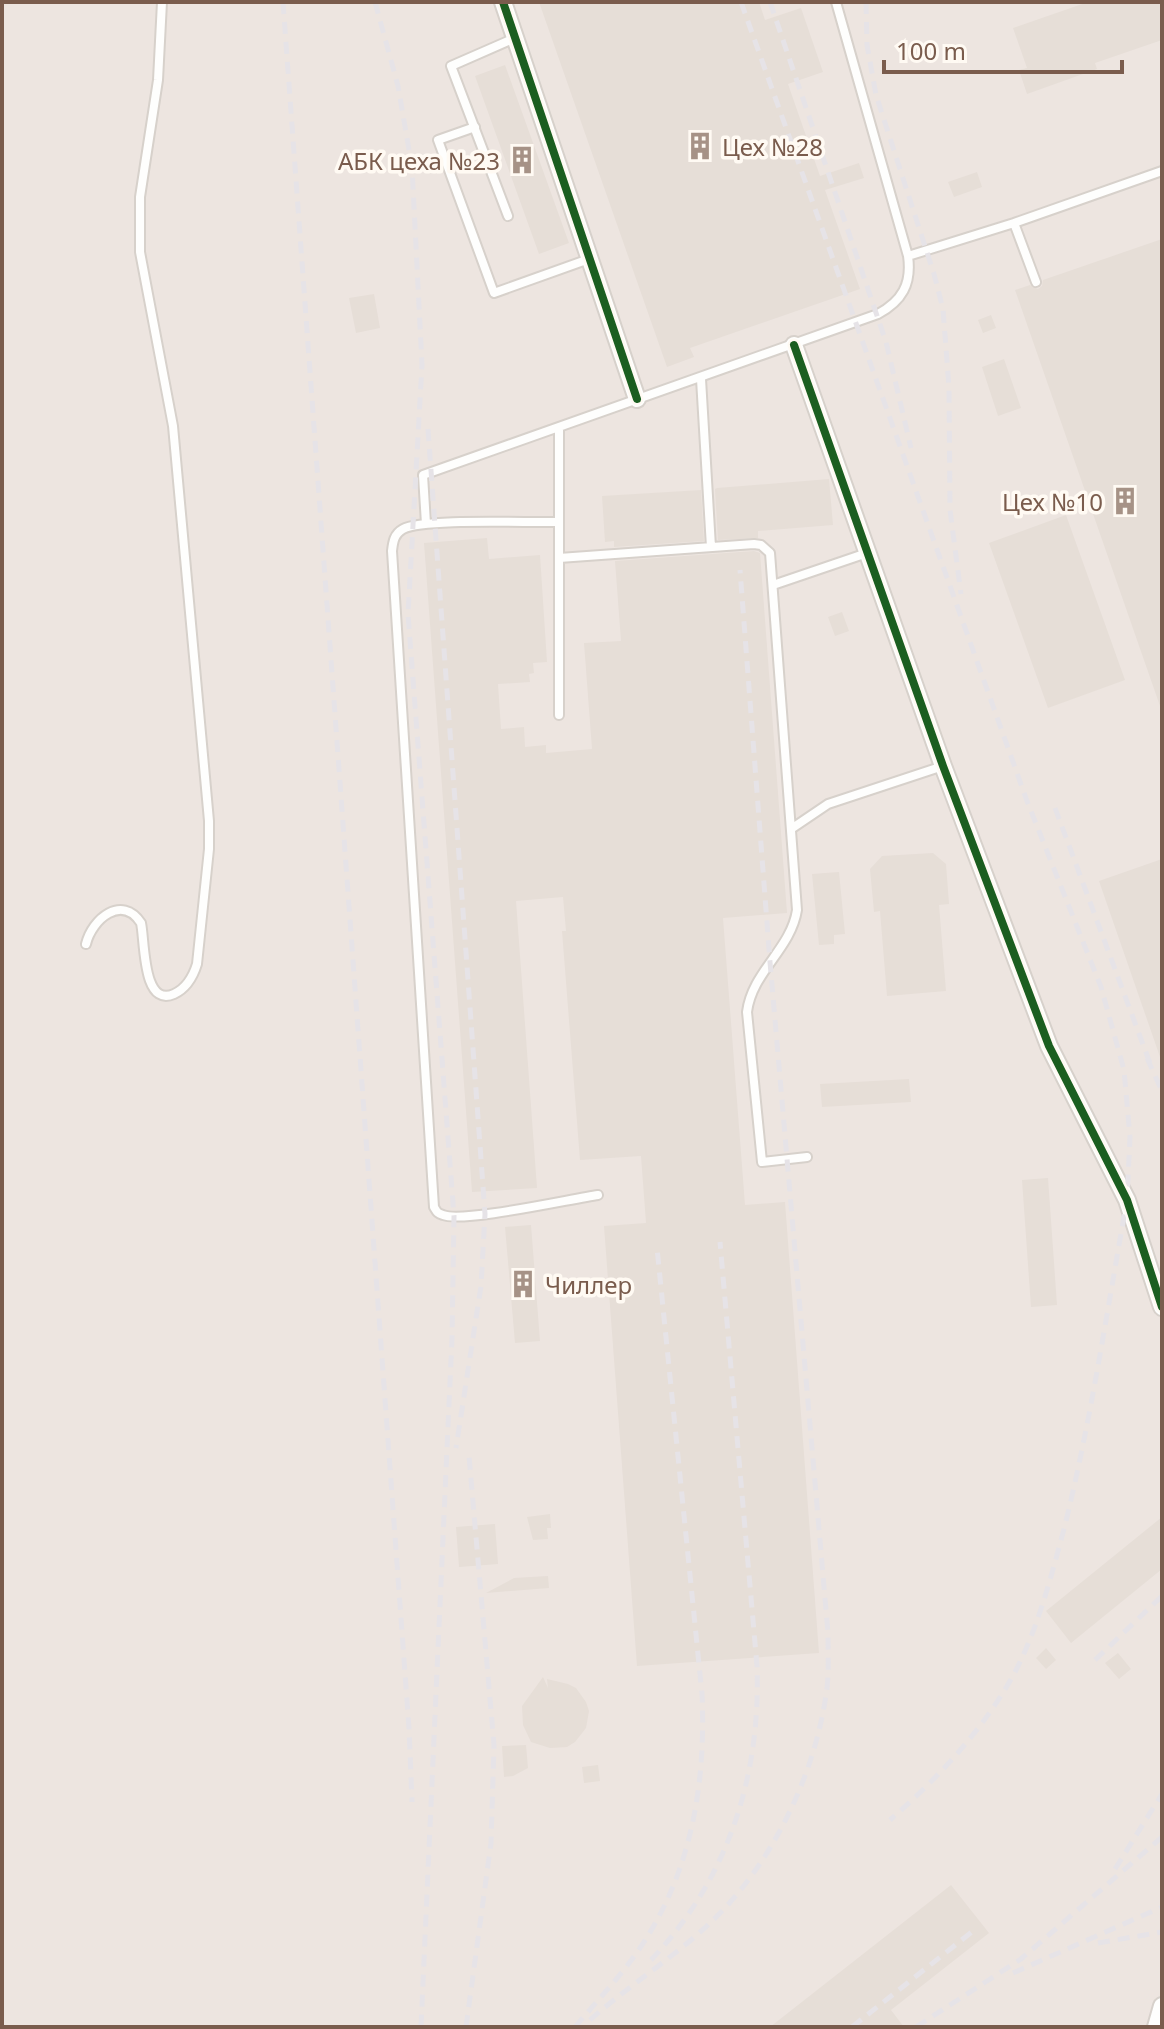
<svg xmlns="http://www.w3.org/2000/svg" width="1164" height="2029" viewBox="0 0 1164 2029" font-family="'Noto Sans',sans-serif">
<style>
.industrial{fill:#ede5e0}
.building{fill:#e6ded7}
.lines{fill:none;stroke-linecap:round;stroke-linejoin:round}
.lane-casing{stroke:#d7d1cb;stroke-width:12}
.street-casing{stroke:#d7d1cb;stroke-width:20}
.lane{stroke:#fefefd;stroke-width:8}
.street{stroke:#fefefd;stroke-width:16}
.rail{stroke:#e6e3e7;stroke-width:5;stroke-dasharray:12 8;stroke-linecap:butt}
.cycleway-casing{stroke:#fffaf3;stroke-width:13}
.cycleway{stroke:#1b5e20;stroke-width:8}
.labels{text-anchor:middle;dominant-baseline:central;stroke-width:7;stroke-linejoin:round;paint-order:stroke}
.poi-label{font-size:24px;fill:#7a5c4d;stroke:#fffaf3;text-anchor:start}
</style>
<rect width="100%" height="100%" fill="#f9f5f0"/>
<path class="industrial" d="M2 2H1162V2027H2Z"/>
<path class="building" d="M539 2H759L765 20 801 8 823 72 788 84 820 176 859 163 864 178 825 190 860 289 690 348 694 357 667 367Z
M1088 2H1162V40L1095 63 1097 69 1027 94 1019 70 1027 68 1013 28Z
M505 65 569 243 539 254 475 76Z
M977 172 982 187 954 197 948 182Z
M1162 239V706H1160L1015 290 1030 285 1038 289 1042 286 1043 280Z
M374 294 380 328 356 333 349 298Z
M991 315 996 328 983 333 978 320Z
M1004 359 1021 408 998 416 982 367Z
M829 479 833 525 758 531V538L718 540 715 489 717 488Z
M701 490 704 541 614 547V541L605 542 602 496Z
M1066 515 1125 680 1048 708 989 543Z
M487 538 489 559 540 555 547 662 533 663 534 673 529 674 530 682 498 684 501 729 524 727 525 747 546 745V753L592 749 584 643 621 641 615 561 754 551 760 553 787 913 723 918 745 1205 785 1202 819 1653 637 1666 604 1226 646 1223 641 1156 580 1160 562 931H566L563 897 516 901 537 1188 472 1192 424 543Z
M842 612 849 631 835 636 828 617Z
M933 853 946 864 949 904 939 905 946 991 887 996 880 911 874 912 870 869 882 856Z
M1162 859V1057H1160L1099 881Z
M839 872 845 934 834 935V944L819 945 812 874Z
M909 1079 911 1102 822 1107 820 1084Z
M1048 1178 1057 1305 1031 1307 1022 1180Z
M531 1225 540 1341 515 1343 505 1227Z
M550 1514 551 1528H547L548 1539 533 1540 527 1517Z
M1162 1517V1569L1071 1643 1046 1611Z
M495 1524 498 1564 459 1567 456 1527Z
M548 1576 549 1588 486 1593 514 1578Z
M1046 1648 1056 1660 1046 1669 1036 1658Z
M1118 1653 1131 1669 1119 1679 1105 1663Z
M543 1677 548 1688 547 1679 568 1684 576 1688 586 1702 589 1711 586 1728 575 1742 567 1747 550 1748 531 1742 523 1725 522 1706Z
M526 1745 528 1768 513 1776 504 1777 502 1746Z
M598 1765 600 1781 584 1783 582 1767Z
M951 1885 989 1933 891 2010 904 2027H770Z"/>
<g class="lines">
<defs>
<path id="lane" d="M475 127 438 140 494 293 589 259
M508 216 451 66 515 38
M1014 223 1036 282
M908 256 1014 223 1162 171
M701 379 711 547
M559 522C530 523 423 518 403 529 394 534 393 542 392 551L434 1207C437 1212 437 1213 443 1215 463 1223 570 1199 598 1195
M426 524 423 475 878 314C902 301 912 284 908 256L836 2
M559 558 754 544 761 545 770 553 797 910C791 949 752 972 747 1012L762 1162 807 1157
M773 585 867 553
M559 715V427
M791 829 828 804 943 766
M86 944C92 919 122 894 141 923 145 940 142 1008 174 994 187 988 193 977 197 964L209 849V821L173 426 140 252V197L158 80 162 2"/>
<path id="street" d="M503 2 637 399
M794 345 943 766 1049 1046 1127 1200 1162 1307
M1156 2027 1162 2006"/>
</defs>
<use href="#lane" class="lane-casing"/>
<use href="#street" class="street-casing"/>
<use href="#lane" class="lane"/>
<use href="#street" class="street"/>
<path class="rail" d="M283 2 409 1728 412 1802
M375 2 398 86 412 167 422 365 408 614 454 1216 452 1338 421 2027
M741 2 1027 801 1101 987 1124 1070 1130 1137 1127 1200C1107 1310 1091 1421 1064 1529 1051 1577 1038 1628 1015 1672 984 1729 938 1778 890 1820
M770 2 886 342 911 448
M866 2 867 45 876 95 934 274 943 309 949 387 950 510 961 594
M428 429 485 1214 481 1286 456 1448
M1055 808 1151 1066
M1147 1058 1162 1091
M1095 1660 1162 1596
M1115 1869 1162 1794
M1098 1943 1162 1932
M651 1960C728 1879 761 1776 757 1666L720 1242
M1013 1973 1162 1907
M590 2020C628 1986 672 1959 709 1924 772 1865 816 1774 827 1688 829 1670 828 1651 828 1633L770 962 740 570
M466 2027 491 1843 494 1745 469 1456
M575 2027C596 2002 619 1978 638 1951 691 1874 706 1786 702 1694L657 1248
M852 2027 973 1931
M916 2027 1021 1959 1162 1837"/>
<defs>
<path id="cycleway" d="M503 2 637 399
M794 345 943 766 1049 1046 1127 1200 1162 1307"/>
</defs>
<use href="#cycleway" class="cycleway-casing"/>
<use href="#cycleway" class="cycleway"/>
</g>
<defs>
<symbol id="building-bare" viewBox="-9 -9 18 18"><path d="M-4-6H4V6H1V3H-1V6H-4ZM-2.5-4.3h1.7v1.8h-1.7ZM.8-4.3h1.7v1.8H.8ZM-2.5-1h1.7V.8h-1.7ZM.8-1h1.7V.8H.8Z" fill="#a69286" stroke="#fffaf3" stroke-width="2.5" paint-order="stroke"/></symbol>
</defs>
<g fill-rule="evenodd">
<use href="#building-bare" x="680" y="126" width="40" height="40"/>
<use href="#building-bare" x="502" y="140" width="40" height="40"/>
<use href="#building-bare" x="1105" y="481" width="40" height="40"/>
<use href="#building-bare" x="503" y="1264" width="40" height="40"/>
</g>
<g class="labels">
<g class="poi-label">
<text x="722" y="146">Цех №28</text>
<text x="500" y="160" text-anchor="end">АБК цеха №23</text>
<text x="1103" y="501" text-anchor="end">Цех №10</text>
<text x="545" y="1284">Чиллер</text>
</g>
</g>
<rect width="1164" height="2029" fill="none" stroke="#7a5c4d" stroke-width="8"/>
<path d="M884 60v12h238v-12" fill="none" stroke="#7a5c4d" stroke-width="4"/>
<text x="896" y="60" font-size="24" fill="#7a5c4d" stroke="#fffaf3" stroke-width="6" paint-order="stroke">100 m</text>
</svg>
